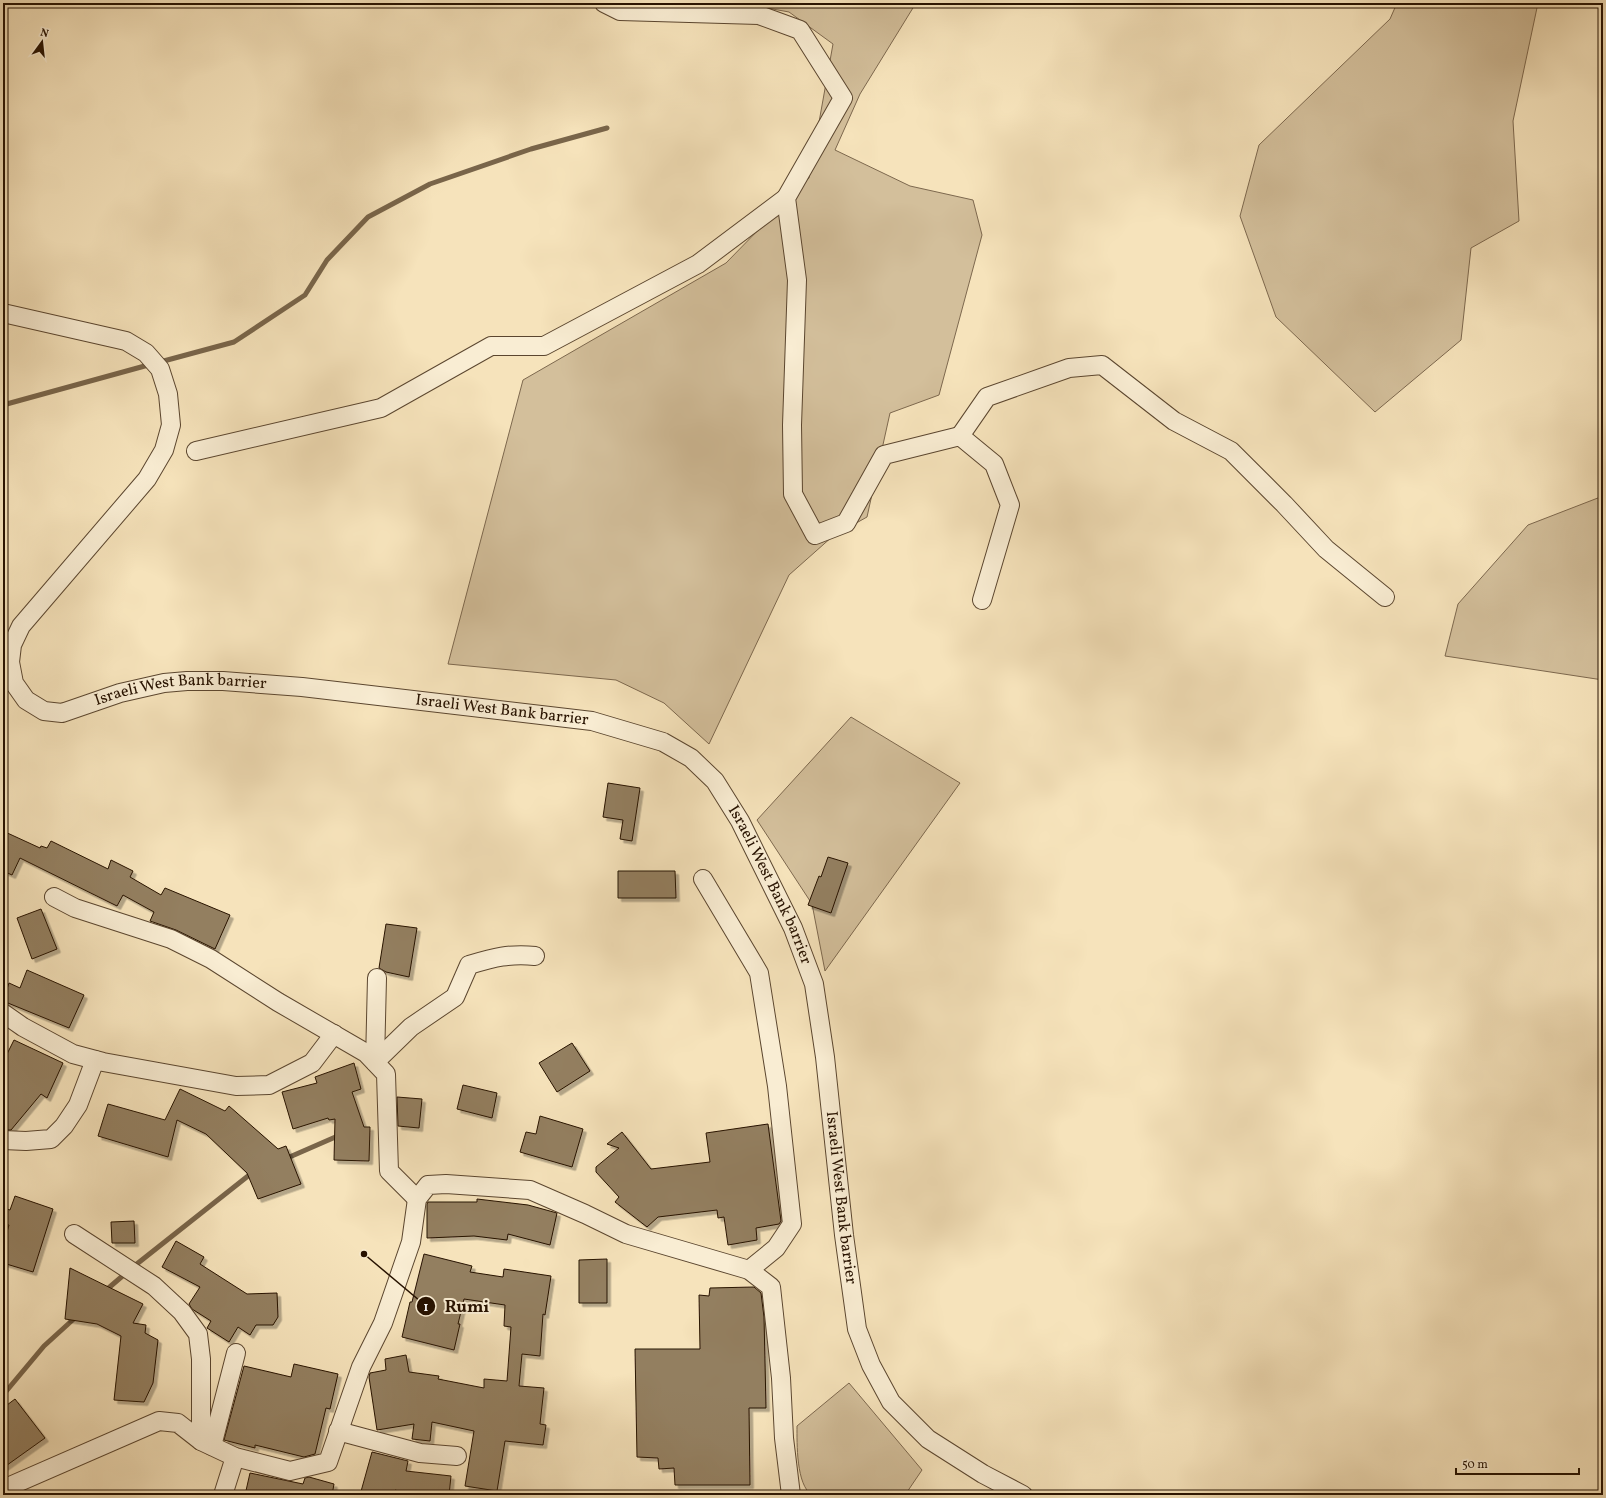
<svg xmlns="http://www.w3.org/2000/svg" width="1606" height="1498" viewBox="0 0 1606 1498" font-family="Vollkorn,serif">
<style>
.green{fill:#d3bf9b;stroke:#7d684e}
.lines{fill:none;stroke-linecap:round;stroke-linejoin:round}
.stream{stroke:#79654a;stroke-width:5}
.building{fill:#937f61;stroke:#271200;filter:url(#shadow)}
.minor-casing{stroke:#5b462f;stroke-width:20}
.minor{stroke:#f9edd3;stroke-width:18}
.labels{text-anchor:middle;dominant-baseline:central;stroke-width:4;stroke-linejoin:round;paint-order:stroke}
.street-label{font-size:16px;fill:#271200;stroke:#f9edd3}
.leader{fill:none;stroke:#271200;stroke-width:1.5}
.callout-dot{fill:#271200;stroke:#f9edd3;stroke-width:1.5}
.mark-label{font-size:12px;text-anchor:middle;font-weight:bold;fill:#fff}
.callout-label{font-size:17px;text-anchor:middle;font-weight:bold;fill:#271200;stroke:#f9edd3;stroke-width:4;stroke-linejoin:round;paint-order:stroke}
</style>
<defs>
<filter id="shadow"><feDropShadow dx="3.5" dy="3.5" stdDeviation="0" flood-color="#0004"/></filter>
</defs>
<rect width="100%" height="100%" fill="#f6e3bb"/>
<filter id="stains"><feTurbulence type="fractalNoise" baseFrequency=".005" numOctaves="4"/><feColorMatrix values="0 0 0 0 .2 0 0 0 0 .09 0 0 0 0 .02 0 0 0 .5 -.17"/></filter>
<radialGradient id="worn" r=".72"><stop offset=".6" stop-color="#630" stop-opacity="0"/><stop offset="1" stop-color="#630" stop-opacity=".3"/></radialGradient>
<path class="green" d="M740 3H916L860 94 835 150 910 186 973 200 982 235 939 395 890 413 867 517 833 536 789 575 709 744 664 703 616 680 448 664 523 380 726 263 809 178 833 44 789 12Z
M1397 3H1538L1513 121 1519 221 1471 248 1461 340 1375 412 1276 317 1240 216 1259 145 1390 19Z
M1603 496V680L1445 656 1458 604 1528 525Z
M851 717 960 783 825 971 812 904 757 820Z
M849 1383 922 1470 905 1495H812C796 1485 797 1443 797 1426Z"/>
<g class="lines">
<path class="stream" d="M160 362 234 342 305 295 327 260 368 217 430 184 531 149 607 128
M3 405 152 364
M285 1159 340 1135
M133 1267 248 1176 254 1173
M105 1291 126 1273
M3 1395 44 1346 77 1316"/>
</g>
<path class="building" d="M608 783 640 788 632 841 620 839 623 820 603 817Z
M3 831 40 848 41 846 47 848 51 841 108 869 111 860 133 871 130 877 161 895 165 888 230 915 215 949 176 930 150 921 154 912 123 895 117 906 20 858 12 875 3 871Z
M828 857 848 863 831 913 808 905 819 876 821 877Z
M618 871H675L676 898H618Z
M41 909 57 949 32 959 17 918Z
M386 924 417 928 409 977 386 972 379 968Z
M27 970 84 995 69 1028 3 1001 9 983 20 988Z
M14 1040 63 1063 47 1098 41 1094 11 1130H3V1062Z
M572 1043 590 1071 557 1092 539 1063Z
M354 1063 361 1089 352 1092 364 1127H370L369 1161 334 1160 335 1119 329 1120 328 1118 293 1129 282 1092 317 1083 315 1077Z
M463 1085 497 1093 492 1118 457 1109Z
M180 1089 225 1111 229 1106 278 1149 286 1146 301 1184 258 1199 247 1173 206 1134 177 1120 168 1157 98 1136 108 1104 165 1120Z
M397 1097 422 1099 419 1128 398 1126Z
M540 1116 583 1129 572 1167 520 1152 526 1132 536 1134Z
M768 1124 781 1221 779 1224 756 1228 757 1240 728 1245 724 1217 718 1218 717 1210 658 1217 647 1227 615 1202 619 1197 596 1172V1167L619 1148 607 1144 622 1132 651 1169 710 1162 706 1133Z
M15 1196 53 1209 33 1272 3 1263V1246L9 1225 3 1224V1208L10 1210Z
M477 1199 528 1205 557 1213 550 1245 508 1234 507 1240 474 1236 427 1238V1204L428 1202H477Z
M134 1221 135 1243H112L111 1222Z
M176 1241 204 1257 200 1264 247 1294 277 1293 278 1317 273 1325H256L250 1335 238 1327 229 1342 207 1328 211 1321 192 1309 189 1304 200 1287 162 1267Z
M424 1254 472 1266 470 1272 503 1277 504 1269 551 1276 545 1315 543 1314 540 1356 522 1354 519 1386 544 1388 540 1424 546 1425 543 1445 505 1441 497 1491 465 1486 474 1431 432 1422 430 1441 412 1439 414 1424 377 1430 369 1377 370 1373 386 1370 385 1359 406 1355 409 1372 439 1376 438 1379 484 1388V1379L507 1381 511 1327 504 1326 505 1305 464 1299 458 1324H460L454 1350 402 1337 410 1302H412Z
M607 1259V1303H579V1260Z
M70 1268 143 1304 133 1323 146 1325 145 1333 158 1340 153 1383 144 1402 114 1400 121 1336 97 1324 65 1319Z
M754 1287 761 1293 764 1317 766 1408H749L750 1485H675L674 1468 659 1469 658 1458 637 1457 635 1349H700L699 1295 709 1296 710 1288Z
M294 1364 338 1374 330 1409 326 1408 315 1454 304 1457 255 1445V1448L224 1440 244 1366 291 1377Z
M15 1399 45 1438 3 1468V1408Z
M372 1452 408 1461 406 1471 451 1476 449 1495H413L395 1490 394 1495H360Z
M250 1473 303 1484 305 1478 309 1477 334 1484 332 1495H245Z"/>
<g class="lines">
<defs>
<g id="minor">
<path d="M604 3 620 11 759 15 800 30 843 98 786 198 797 280 792 425 793 494 815 535 846 523 884 455 960 436 994 464 1010 505 982 600"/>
<path id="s1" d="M3 313 126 341 146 353 160 369 168 394 171 425 164 450 147 479 21 626 12 645 10 662 14 683 26 700 44 711 62 713 120 693 164 683 187 681H223L302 687 592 721 663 742 691 758 715 781 740 821 793 928 814 984 825 1057 844 1235 857 1329 871 1365 891 1402 928 1439 983 1474 1023 1495"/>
<path d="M960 436 987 397 1069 368 1102 365 1174 421 1231 451 1284 504 1326 549 1385 597"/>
<path d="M196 451 381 408 491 346H544L698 264 786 198"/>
<path d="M703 879 759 973 777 1086 792 1224 776 1248 749 1270"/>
<path d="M54 897 75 908 171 939 211 959 278 1002 366 1053 386 1074 389 1171 417 1199"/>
<path d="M3 1013 23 1027 73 1054 103 1062 236 1086 269 1085 312 1063 334 1034"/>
<path d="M375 1062 411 1027 455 997 469 965C493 958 510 953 535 956"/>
<path d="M375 1062 377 978"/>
<path d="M3 1140 26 1141 51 1139 64 1126 78 1105 95 1060"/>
<path d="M74 1234 154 1286 182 1312 198 1334 201 1359V1441"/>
<path d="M338 1431 420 1453 457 1456"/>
<path d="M212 1446 236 1353"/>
<path d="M3 1489 159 1421 178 1423 201 1441 235 1457 290 1471 328 1462 361 1367 383 1323 411 1242 417 1199 428 1185 446 1184 530 1190 585 1214 626 1234 749 1270 771 1287 781 1378 784 1438 791 1495"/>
<path d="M223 1495 235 1457"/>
</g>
</defs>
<use href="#minor" class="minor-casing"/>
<use href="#minor" class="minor"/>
</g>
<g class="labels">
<g class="street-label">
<text stroke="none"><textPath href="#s1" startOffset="723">Israeli West Bank barrier</textPath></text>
<text stroke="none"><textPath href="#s1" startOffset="1047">Israeli West Bank barrier</textPath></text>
<text stroke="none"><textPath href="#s1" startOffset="1395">Israeli West Bank barrier</textPath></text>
<text stroke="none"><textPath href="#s1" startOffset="1719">Israeli West Bank barrier</textPath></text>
</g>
</g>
<path class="leader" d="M364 1254L426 1306"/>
<g class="callout-dot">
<circle cx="364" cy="1254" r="4"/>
<circle cx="426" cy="1306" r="10"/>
</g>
<g class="mark-label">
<text x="426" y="1311">1</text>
</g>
<g class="callout-label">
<text x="467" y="1312">Rumi</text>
</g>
<rect width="1606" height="1498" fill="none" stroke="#f6e3bb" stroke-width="16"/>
<rect x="4" y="4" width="1598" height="1490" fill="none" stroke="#271200" stroke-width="2"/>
<rect x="8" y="8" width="1590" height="1482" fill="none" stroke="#271200"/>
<g transform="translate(42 42) rotate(15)" stroke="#f9edd3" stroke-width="3" paint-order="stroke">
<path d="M0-3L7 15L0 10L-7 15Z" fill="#271200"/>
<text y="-6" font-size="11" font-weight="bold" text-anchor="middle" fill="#271200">N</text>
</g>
<path d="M1456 1468v6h123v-6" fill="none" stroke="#271200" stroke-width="2"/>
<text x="1462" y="1468" font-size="12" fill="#271200" stroke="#f9edd3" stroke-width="3" paint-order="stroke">50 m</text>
<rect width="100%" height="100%" filter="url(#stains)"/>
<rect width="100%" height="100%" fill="url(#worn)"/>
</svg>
